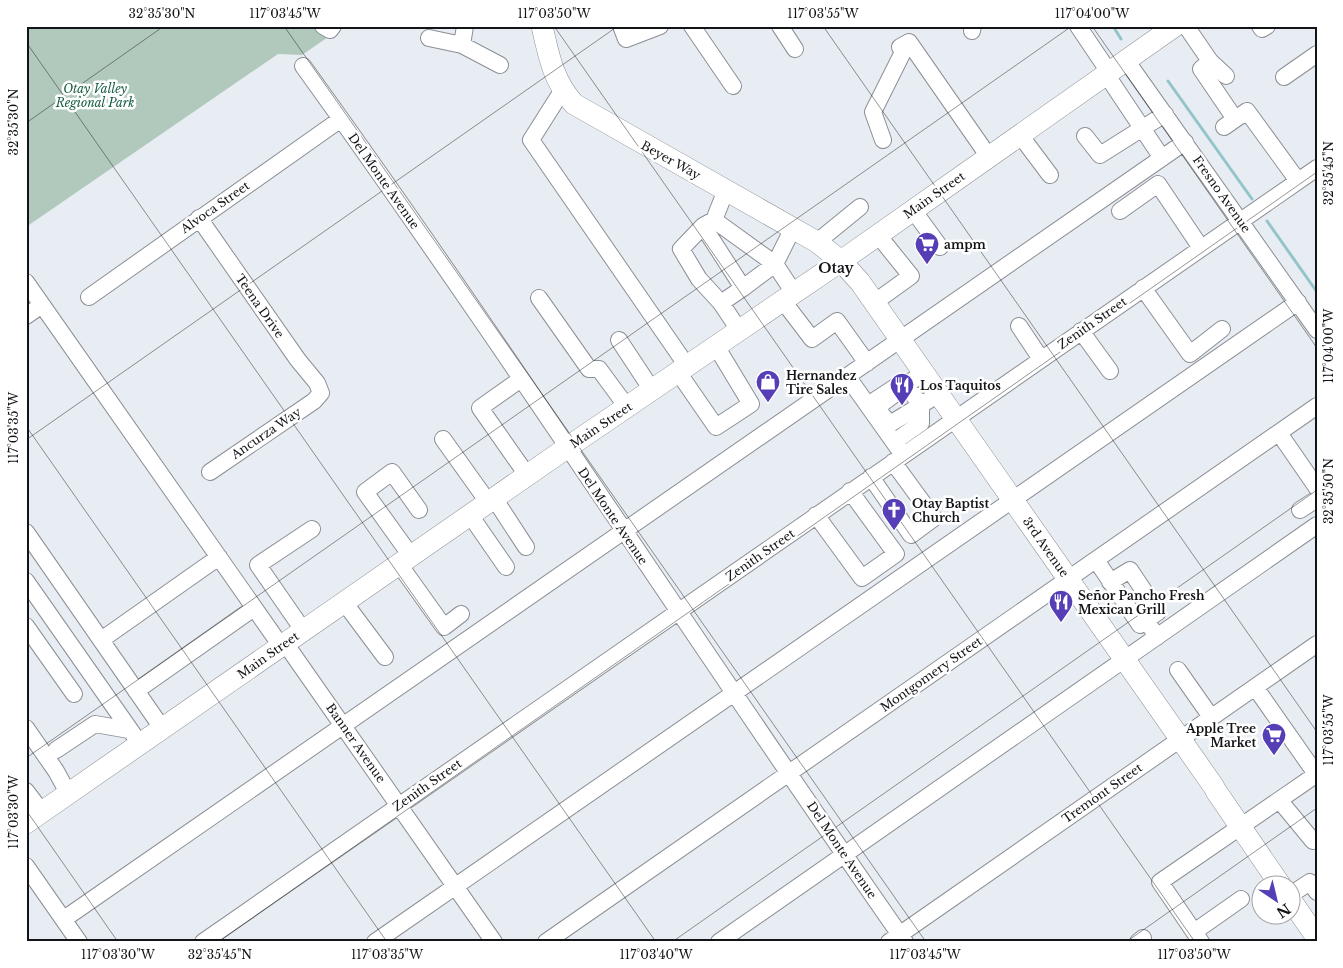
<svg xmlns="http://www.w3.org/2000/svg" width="1343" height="968" viewBox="0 0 1343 968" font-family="'Libre Baskerville',serif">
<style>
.green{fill:#b0c9bc}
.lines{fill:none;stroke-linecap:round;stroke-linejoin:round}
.stream{stroke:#93c4ca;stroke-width:3}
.minor-casing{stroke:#8b8f95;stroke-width:18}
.major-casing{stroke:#8b8f95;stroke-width:22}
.minor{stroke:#fff;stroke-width:16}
.major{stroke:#fff;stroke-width:21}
.ticks{fill:none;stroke:#131417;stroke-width:1;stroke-opacity:0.45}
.labels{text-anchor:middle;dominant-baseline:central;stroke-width:5;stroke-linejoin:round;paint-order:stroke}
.park-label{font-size:12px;font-style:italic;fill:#185e43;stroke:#fff}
.street-label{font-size:12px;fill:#131417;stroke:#fff}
.poi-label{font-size:12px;font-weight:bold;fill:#131417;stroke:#fff;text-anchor:start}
.neighbourhood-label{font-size:14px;font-weight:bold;fill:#131417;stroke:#fff}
.neatline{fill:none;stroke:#131417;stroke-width:2}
.ticks-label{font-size:12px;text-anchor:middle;fill:#131417}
</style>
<rect width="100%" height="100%" fill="#e8edf3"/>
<path class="green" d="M26 26H344L302 55 278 54 26 227Z"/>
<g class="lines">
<path class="stream" d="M1113 26 1121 39
M1168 81 1252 199
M1267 221 1317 292"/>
<defs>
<path id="minor" d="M323 26 330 30 333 26
M465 26 462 45 500 65
M621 26 626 39 660 26
M692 26 733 86
M780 26 795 49
M1078 26 1109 72
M1186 26 1210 61 1226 76
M1260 26 1262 29 1267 26
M972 31 973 26
M429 38 462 45
M1126 60 1317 330
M1210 61 1201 69 1235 119
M303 66C510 353 702 652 905 942
M1106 74 1162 158
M1284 77 1317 54
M562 91 531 140 687 366
M1224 127 1247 111 1298 181
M1020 135 1050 175
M1085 136 1100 155 1165 114
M883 140 873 112 903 52 900 47 909 42 989 157
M726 190 714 220 703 226 743 288 721 303 739 330
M913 210 940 247
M1120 211 1158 184 1201 248
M199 218 298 360 317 383 321 393 314 401 210 472
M714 220 775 264 794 293
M703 226 681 249 699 279 721 303
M817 242 860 207
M26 282 281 646
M743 288 775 264 793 228
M1143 288 1190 354 1222 329
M89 297 341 119
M539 298 589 369H599L627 407
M783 301 812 339 837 321 867 363
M875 302 911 276 878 235
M26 316 42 305
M1019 326 1041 359
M1081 331 1110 371
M619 340 652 390
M678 372 716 427 751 404 716 346
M847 376 903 455
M521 379 480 408 527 475
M868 405 903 382 921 405 890 424 876 408 924 372
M1279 433 1317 488
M443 439 488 502
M894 442 921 423V405L929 400
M871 477 911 535 934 518 893 462
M494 498 526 547
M1300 510 1317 499
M470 515 506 567
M816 515 862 578 896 554 850 491
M26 532 162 728
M411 556 365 492 392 472 419 510
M1096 560 1140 625 1146 620 1157 637
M399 564 444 627 461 614
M26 581 140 744
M1110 582 1130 570 1158 612 1146 620
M344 602 385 657
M26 626 74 694
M303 630 258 565 312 529
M101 640 219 557
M285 643 494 942
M1178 670 1211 717
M1255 687 1316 774
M136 691 254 608
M26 728 56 771 68 793
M56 750 95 724 129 730
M26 791 42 812
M1280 801 1313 841
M26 866 79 942
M1290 895 1310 882 1317 892
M64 919 1185 142
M1194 932 1241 899
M203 942 1317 168
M375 942 1298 302
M546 942 1317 406
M719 942 1317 525
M889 942 1317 644
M1138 942 1143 938
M1201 942 1160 882 1317 774"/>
<path id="major" d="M542 26C549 57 553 80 574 104L817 242 841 261 860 282 1214 787
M1216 791 1281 886
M26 823 568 447 841 261 1175 26
M1290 899 1317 938"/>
</defs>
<use href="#minor" class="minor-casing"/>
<use href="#major" class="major-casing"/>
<use href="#minor" class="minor"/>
<use href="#major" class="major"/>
</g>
<path class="ticks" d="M284 26 926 942M554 26 1195 942M823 26 1317 732M1092 26 1317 348M26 42 656 942M26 123 164 26M26 426 387 942M26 440 618 26M26 758 1072 26M26 810 118 942M218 942 1317 172M672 942 1317 490M1126 942 1317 808"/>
<defs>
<symbol id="supermarket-pin" viewBox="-11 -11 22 30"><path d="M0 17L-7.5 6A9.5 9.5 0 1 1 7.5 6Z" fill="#553eb6" stroke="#fff"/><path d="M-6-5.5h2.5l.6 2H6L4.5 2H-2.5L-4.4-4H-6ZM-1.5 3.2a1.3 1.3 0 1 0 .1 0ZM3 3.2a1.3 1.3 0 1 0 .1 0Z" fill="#fff"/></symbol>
<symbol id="shop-pin" viewBox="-11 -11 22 30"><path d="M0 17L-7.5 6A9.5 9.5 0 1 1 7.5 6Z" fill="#553eb6" stroke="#fff"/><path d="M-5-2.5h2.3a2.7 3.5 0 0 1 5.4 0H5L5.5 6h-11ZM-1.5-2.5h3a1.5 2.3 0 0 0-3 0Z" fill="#fff"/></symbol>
<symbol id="restaurant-pin" viewBox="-11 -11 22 30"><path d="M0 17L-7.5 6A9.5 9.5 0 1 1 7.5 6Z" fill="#553eb6" stroke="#fff"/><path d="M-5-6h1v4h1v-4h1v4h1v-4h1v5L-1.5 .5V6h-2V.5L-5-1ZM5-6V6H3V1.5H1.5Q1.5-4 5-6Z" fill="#fff"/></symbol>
<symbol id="church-pin" viewBox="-11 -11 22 30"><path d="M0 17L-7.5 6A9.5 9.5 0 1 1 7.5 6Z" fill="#553eb6" stroke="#fff"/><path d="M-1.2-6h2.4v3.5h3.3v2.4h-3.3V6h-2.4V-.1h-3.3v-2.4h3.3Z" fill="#fff"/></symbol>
</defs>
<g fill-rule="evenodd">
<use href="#supermarket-pin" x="913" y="230" width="28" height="38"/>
<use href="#shop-pin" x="754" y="368" width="28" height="38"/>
<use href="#restaurant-pin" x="888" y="371" width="28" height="38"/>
<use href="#church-pin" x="880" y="496" width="28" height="38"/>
<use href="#restaurant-pin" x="1047" y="588" width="28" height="38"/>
<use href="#supermarket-pin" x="1260" y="721" width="28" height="38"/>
</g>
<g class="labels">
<g class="park-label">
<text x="95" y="88">Otay Valley<tspan x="95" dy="14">Regional Park</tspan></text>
</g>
<g class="street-label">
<text transform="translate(671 160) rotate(29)">Beyer Way</text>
<text transform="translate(384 181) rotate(55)">Del Monte Avenue</text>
<text transform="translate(1222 194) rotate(55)">Fresno Avenue</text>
<text transform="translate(934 195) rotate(-35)">Main Street</text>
<text transform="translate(215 207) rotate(-35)">Alvoca Street</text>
<text transform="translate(260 306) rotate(55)">Teena Drive</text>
<text transform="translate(1092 323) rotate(-35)">Zenith Street</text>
<text transform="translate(601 425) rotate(-34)">Main Street</text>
<text transform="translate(266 433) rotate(-34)">Ancurza Way</text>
<text transform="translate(613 516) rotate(56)">Del Monte Avenue</text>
<text transform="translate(1046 547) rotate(55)">3rd Avenue</text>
<text transform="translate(760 555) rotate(-35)">Zenith Street</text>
<text transform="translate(268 655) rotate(-35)">Main Street</text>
<text transform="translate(931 674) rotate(-35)">Montgomery Street</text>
<text transform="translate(356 743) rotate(55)">Banner Avenue</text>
<text transform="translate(427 785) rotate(-35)">Zenith Street</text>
<text transform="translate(1102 793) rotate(-35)">Tremont Street</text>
<text transform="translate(842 850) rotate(56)">Del Monte Avenue</text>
</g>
<g class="poi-label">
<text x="944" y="244">ampm</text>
<text x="786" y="375">Hernandez<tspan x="786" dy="14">Tire Sales</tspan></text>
<text x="920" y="385">Los Taquitos</text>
<text x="912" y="503">Otay Baptist<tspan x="912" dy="14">Church</tspan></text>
<text x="1078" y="595">Señor Pancho Fresh<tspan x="1078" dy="14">Mexican Grill</tspan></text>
<text x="1256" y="728" text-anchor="end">Apple Tree<tspan x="1256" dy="14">Market</tspan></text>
</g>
<g class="neighbourhood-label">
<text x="836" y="268">Otay</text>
</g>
</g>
<rect width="1343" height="968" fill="none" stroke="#ffffff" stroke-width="55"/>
<g transform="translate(1276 900) rotate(145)"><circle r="24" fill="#ffffff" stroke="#a1a1a2"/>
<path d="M0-4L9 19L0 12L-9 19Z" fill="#553eb6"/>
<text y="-8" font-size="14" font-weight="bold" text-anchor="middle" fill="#131417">N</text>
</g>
<rect x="28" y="28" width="1288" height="912" class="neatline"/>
<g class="ticks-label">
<text x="162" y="18">32°35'30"N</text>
<text x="285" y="18">117°03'45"W</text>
<text x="554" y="18">117°03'50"W</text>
<text x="823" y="18">117°03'55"W</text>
<text x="1092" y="18">117°04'00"W</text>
<text transform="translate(14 122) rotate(-90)" y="4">32°35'30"N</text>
<text transform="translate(1329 173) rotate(-90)" y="4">32°35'45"N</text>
<text transform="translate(1329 346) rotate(-90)" y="4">117°04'00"W</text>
<text transform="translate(14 428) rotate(-90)" y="4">117°03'35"W</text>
<text transform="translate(1329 491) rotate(-90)" y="4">32°35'50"N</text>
<text transform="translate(1329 730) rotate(-90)" y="4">117°03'55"W</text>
<text transform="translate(14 812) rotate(-90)" y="4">117°03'30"W</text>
<text x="118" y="959">117°03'30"W</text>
<text x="220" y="959">32°35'45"N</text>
<text x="387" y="959">117°03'35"W</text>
<text x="656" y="959">117°03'40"W</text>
<text x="925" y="959">117°03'45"W</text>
<text x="1194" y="959">117°03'50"W</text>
</g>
</svg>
